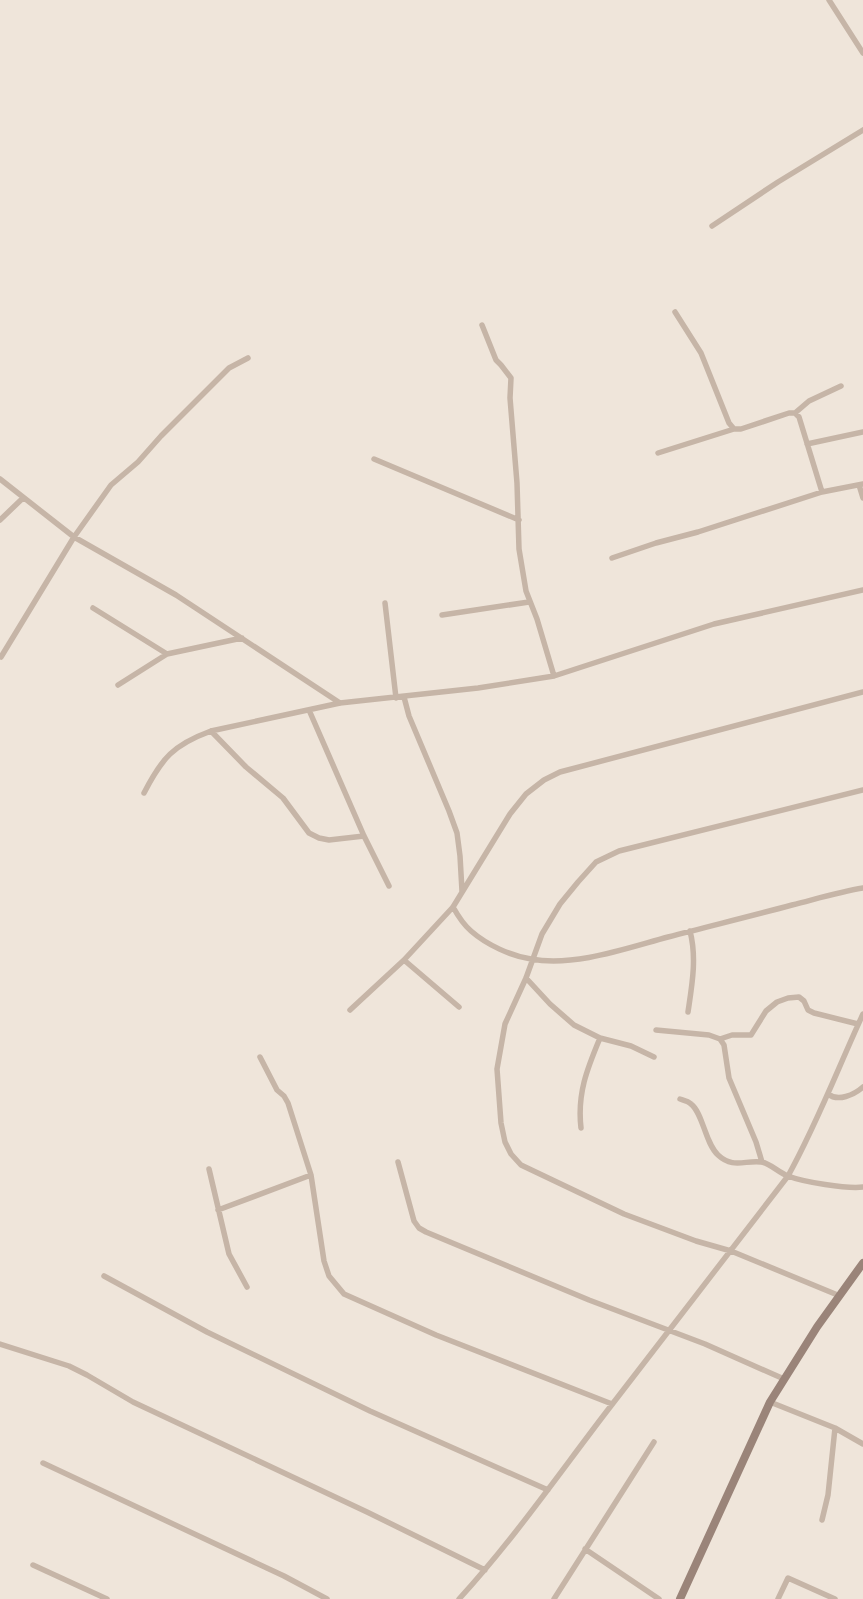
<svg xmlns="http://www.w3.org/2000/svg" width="863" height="1599" viewBox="0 0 863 1599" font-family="'IBM Plex Sans',sans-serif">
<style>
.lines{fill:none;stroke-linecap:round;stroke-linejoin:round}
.street{stroke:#c6b5a7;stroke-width:5.5}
.secondary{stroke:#9a8479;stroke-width:8}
</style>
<rect width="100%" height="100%" fill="#efe5da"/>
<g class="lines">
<path class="street" d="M829 0 863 53
M712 226 778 182 863 130
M675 312 701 353 729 423 734 429H741L789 413H795L799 417 822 492
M482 325 496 360 501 365 511 378 510 398 517 483 519 549 526 591 537 619 554 676
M795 413 809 401 841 386
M807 444 863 432
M658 453 734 429
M374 459 519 520
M0 479 74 537 176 595 340 703
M859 485 863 498
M0 520 23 498
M612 558 656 543 698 532 822 492 863 484
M385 603 396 698
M93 608 167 654
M442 615 529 602
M1 657 74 537 111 485 138 462 161 436 229 368 248 358
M118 685 167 654 242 638
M404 697 409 716 449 811 457 833 460 856 462 891
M309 710 364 836 389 886
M211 731 246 767 283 798 309 833 319 838 329 840 364 836
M144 793C162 758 173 745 211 731L340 703 478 688 554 676 714 624 863 590
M453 907C458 916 464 925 471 931 487 945 511 956 531 959 575 967 627 948 668 937 710 926 751 916 792 905 816 899 839 892 863 888
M404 960 459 1007
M526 978 550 1004 574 1025 600 1038 631 1046 654 1057
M350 1010 404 960 453 907 510 814 526 794 544 780 560 772 863 692
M688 1012C692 985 697 958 690 931
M656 1030 709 1035 720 1039 724 1045 729 1078 756 1142 762 1162
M720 1039 732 1035H751L766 1011 777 1002 788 998 799 997 804 1001 808 1010 814 1013 858 1024
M260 1057 277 1090 284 1096 288 1103 311 1175 324 1261 329 1276 344 1294 436 1335 612 1404
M828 1094C838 1102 854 1095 863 1087
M680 1099C683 1100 688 1101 691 1104 703 1113 705 1143 718 1155 733 1169 745 1160 761 1162 770 1163 779 1173 788 1176 803 1182 847 1189 863 1187
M581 1128C577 1094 587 1069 600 1038
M398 1162 414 1221 419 1228 426 1232 589 1300 705 1344 784 1379
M209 1169 229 1254 247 1287
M218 1210 311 1175
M104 1276 207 1332 370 1411 548 1490
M840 1296 731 1251 696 1241 624 1214 521 1165 511 1154 505 1142 501 1123 497 1069 505 1024 526 978 542 934 560 904 578 882 596 862 619 851 863 790
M0 1344 69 1366 87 1375 133 1402 367 1512 485 1570
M770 1402 835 1428 828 1495 822 1520
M835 1428 863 1444
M43 1463 284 1576 327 1599
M585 1549 659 1599
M33 1565 107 1599
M459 1599C513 1540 558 1475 607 1411 667 1333 728 1255 788 1176 817 1124 838 1068 863 1014
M554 1599 654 1442
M778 1599 788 1578 835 1599"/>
<path class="secondary" d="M680 1599 770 1402 817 1327 863 1263"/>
</g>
</svg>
